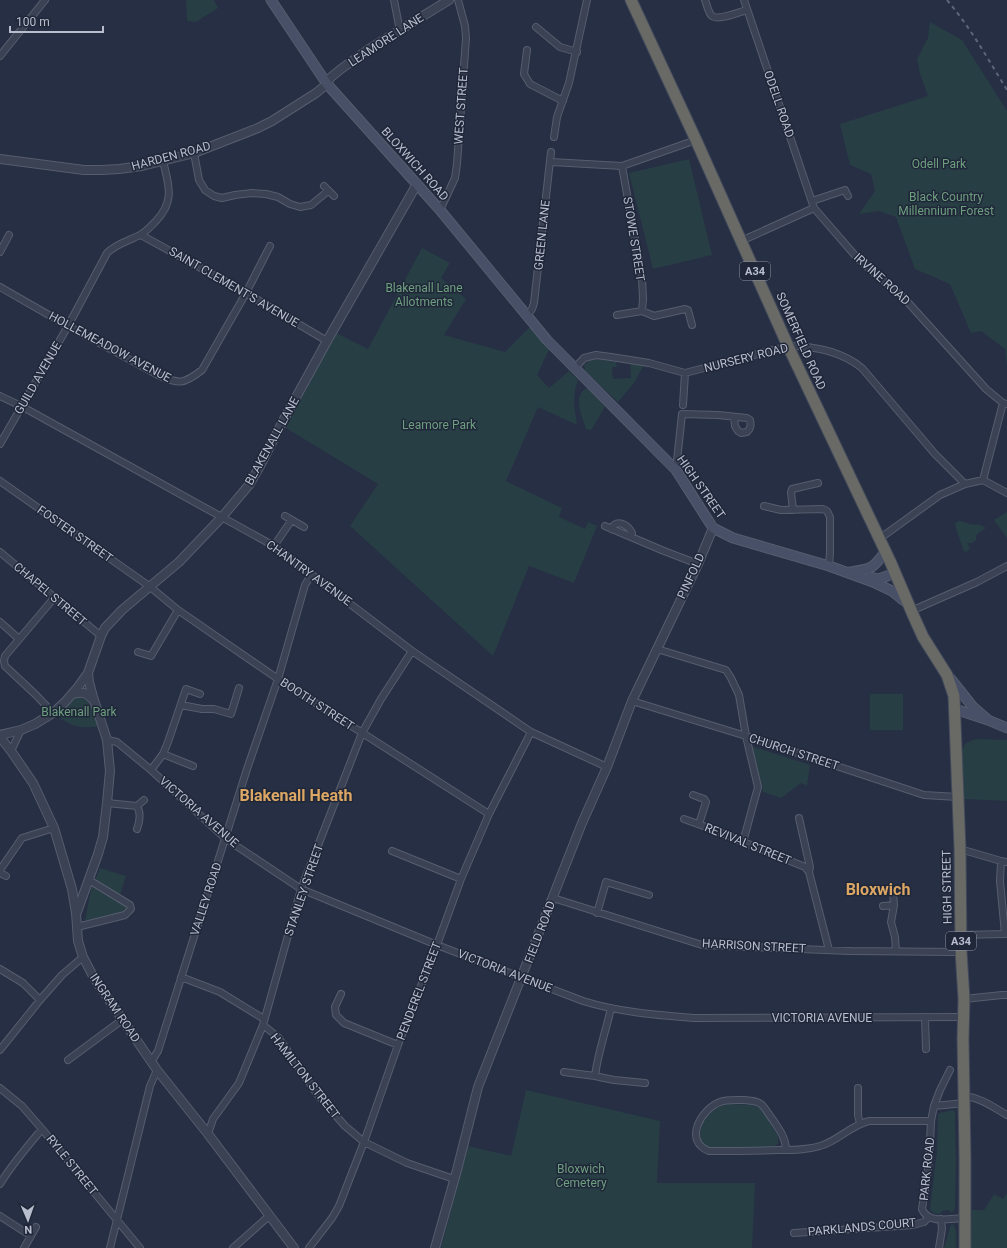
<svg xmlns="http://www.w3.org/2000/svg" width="1007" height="1248" viewBox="0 0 1007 1248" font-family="Roboto,sans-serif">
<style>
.green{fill:#283e45}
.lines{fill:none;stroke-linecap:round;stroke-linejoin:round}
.minor-casing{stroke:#565d6e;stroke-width:8}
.tertiary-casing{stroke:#565d6e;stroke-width:10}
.secondary-casing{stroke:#565d6e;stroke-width:11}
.trunk-casing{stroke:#424a5b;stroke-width:13}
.minor{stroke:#3a4254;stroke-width:6}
.tertiary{stroke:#3a4254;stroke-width:8}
.secondary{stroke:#485067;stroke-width:9}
.trunk{stroke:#696966;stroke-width:11}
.rail{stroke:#5c657b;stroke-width:2;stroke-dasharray:4 4;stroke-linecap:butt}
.labels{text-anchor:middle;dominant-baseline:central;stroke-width:3;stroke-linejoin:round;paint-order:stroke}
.shield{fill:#1f2739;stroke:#8a91a1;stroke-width:1}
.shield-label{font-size:11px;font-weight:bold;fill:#b8becd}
.street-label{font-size:12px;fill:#b8becd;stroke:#1f2739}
.park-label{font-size:12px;fill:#6e9f7f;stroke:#1f2739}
.district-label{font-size:16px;font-weight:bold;fill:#dca664;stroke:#1f2739}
</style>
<rect width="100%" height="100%" fill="#262f44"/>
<path class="green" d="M186 0H214L218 8 196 22 187 21Z
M930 22 962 40 1007 111V366L1005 349 981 331 971 333 950 284 915 269 896 217 879 211 859 214 875 191 871 174 850 165 840 124 928 96 920 74 917 59 928 38Z
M689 159 712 255 653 269 629 173Z
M422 248 450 263 441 278 466 299 444 335 505 352 530 327 549 350 537 375 549 388 569 371 578 380 575 390 574 403 577 425 538 407 506 481 562 508 559 517 585 529 588 522 597 526 574 583 529 566 493 656 350 526 378 484 286 428 336 333 368 349Z
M597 359 616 362 617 367H612L613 379 631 378 630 364 644 365 634 383 618 402 585 371 584 365 589 361Z
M587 388 605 407 591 430 586 429C582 417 572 395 587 388Z
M1007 512V538L994 520Z
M958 521C963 521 965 523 970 524 978 526 977 522 986 528L977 534 976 540 972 543H967L970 547 968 551 965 552C962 549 963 547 961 543 959 536 956 531 955 524Z
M870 694H903V730H870Z
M80 697C94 702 95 713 100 726 79 729 73 727 55 715L72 698Z
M975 739 1007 740V801L964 799 962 751 965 744Z
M751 746 810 765 807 786 801 783 781 798 763 792Z
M100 868 126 876 120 895 97 881 96 878Z
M92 885 126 906 127 909 124 912 89 921 85 920Z
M526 1090 660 1121 657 1183H755L752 1248H441L468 1146 511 1156Z
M731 1104 750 1105 761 1108 778 1136V1143L772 1149H711C708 1148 704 1146 703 1144 694 1133 708 1112 719 1107 723 1105 728 1105 731 1104Z
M953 1110 955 1112V1115L956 1161 955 1208 953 1212 951 1213 949 1210 942 1211 940 1214C936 1214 932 1213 930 1209L937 1151 938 1115 940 1113Z
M1007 1193V1248H971L972 1210H984L994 1194 1003 1199Z
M951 1224 954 1225 956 1231V1248H944Z"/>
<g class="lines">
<defs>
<path id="minor" d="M394 0 400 31
M705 0C707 5 708 11 711 15 716 22 739 12 747 10
M744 0 814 208
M536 27 560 47 577 52
M527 50 524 74 530 84 563 101
M0 56 45 0
M554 137 557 117 569 83 587 0
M194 153 199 180 205 190 214 196 222 198 235 195 252 193 266 194 278 197 290 204 300 207 311 205 328 191
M551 162 622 166 696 140
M622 166 642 278 643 299 642 311
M324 186 334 196
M812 201 845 190 848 196
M440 210 455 178 457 164 466 38 465 26 458 0
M141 235 246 293 327 341
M741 241 814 208 859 260 904 298 986 389 1003 403 1007 404
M0 252 9 235
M0 287 68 326 158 375C179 384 183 385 202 370L246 293 270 246
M617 315 642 311 654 316 685 309 688 310 692 325
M527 316 532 309 534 303 551 152
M575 368 584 358 596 355 611 357 649 363 685 373 788 346C814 346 841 351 862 368L935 454 965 484 983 480 1007 493
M0 396 21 406 274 546 412 651 531 732 607 767
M683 405 685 373
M0 444 68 326 107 253C116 244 128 241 140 235 146 232 151 226 156 221 175 201 169 186 163 161
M676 470 682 414 718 415 747 418 750 420C751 425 751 428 747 432L741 433 738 431 735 426 734 417
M983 480 1003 403
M0 481 149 586 178 610 278 679 489 814
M764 506 781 510 823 509 827 511 830 517V552L829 566
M793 510 791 492 792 489 818 483
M285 516 304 527
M605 526 664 551 698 564
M611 529C617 518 628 525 632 533L631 537
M879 539 940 495 965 484
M274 546 291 521
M0 552 101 636
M911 611 977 582 1007 566
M0 622 19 639
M657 649 726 670 731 678 739 695 746 736 758 787 743 842
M138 652 151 656 178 610
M632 701 746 736 924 795 958 797
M181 705 202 709H214L231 714 239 688
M53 713 36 695 5 666 4 661 5 656 54 598
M107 740 117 742 151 770 226 839 301 889 437 945 583 1001C618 1012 656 1015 694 1018L964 1017
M11 751 21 730
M163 754 193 766
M151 770 163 754 168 742 186 689 200 694
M693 795 704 799 706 802 699 824
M107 803 137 806C141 813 140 821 137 829
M137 806 144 800
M799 818 810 867 809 872
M684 819 709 828 805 867 809 872 829 950
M960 849 1001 861 1007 862
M392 851 461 879
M0 870 22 838 54 828
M0 873 6 876
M893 891 894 905 891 922 895 937 896 951
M553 898 702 945 850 951 956 952 961 951
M883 906 894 905
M597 913 606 882 649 895
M77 927 125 915 131 909 130 905 89 880
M961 935 1005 934 1000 881 1001 861
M0 969 23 983 40 1000
M181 977 220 992 264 1019
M341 994 335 1007 336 1015 344 1023 398 1045
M964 999 1002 995H1007
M925 1017 926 1049
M263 1025 278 1037 317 1094 345 1126 364 1142 407 1163 454 1179
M0 1050 40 1000 62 975 83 957
M68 1060 122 1020
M151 1062 158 1051 247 769 278 679 305 585 311 575
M950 1070 940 1090 934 1106 931 1121 929 1162 922 1209C928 1225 951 1218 965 1218
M564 1072 595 1076 604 1078 614 1080 645 1083
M595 1076C598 1052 606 1031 611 1008
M0 1088 22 1106 42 1129 140 1248
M858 1088V1115L860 1124
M965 1096C981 1098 993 1107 1007 1115
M934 1106 965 1103
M208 1134 213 1119 239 1083 263 1025 301 889 362 733 381 699 412 651
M786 1150C786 1138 779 1129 773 1120 769 1115 766 1109 762 1105 757 1100 750 1101 744 1100 737 1100 727 1099 720 1102 701 1109 683 1141 709 1151 733 1151 756 1151 780 1150 794 1150 807 1150 820 1146 838 1141 851 1125 869 1121H931
M0 1184C12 1164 27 1147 42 1129
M0 1216 31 1236
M794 1233 913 1225 924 1222 929 1217
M24 1248 36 1227
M110 1248 150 1086 157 1070
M233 1248 269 1216
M309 1248 332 1218 339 1206 364 1142 398 1045 437 945 461 879 489 814 531 732
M939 1248 942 1229 941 1219"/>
<path id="tertiary" d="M0 159 84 170H102L119 169 142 166 194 153 258 128 272 121 316 93 327 84 330 78 341 69 369 49 449 0
M73 694C83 691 87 693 94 701
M0 735 21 730 35 724 53 713 65 702 78 687 88 673 101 636 105 628 122 610 179 562 222 517 249 485 260 466 283 421 327 341 417 184
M0 737 11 751 33 783 54 828 72 889 76 913 78 941 83 957 94 978 157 1070 208 1134 294 1248
M77 912 98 854 103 837 107 803 110 771 107 740 93 697 89 682 88 673
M435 1248 457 1170 478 1087 582 823 607 767 632 701 698 564 713 528"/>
<path id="secondary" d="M271 0 327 84 440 210 547 340 676 470 713 528 733 538 829 566 873 582 892 591 908 604
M850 572C871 569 873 569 885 552
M870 577 879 579 895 573
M950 678 973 707 988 720
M955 709 988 720 1007 728"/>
<path id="trunk" d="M631 0 696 140 788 346 890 561 914 617 923 637 947 675 954 696 960 849 961 951 964 999 963 1039 965 1158V1248"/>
</defs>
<use href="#minor" class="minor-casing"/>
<use href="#tertiary" class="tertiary-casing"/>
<use href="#secondary" class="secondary-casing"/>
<use href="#trunk" class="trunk-casing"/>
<use href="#minor" class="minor"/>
<use href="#tertiary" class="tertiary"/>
<use href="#secondary" class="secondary"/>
<use href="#trunk" class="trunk"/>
<path class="rail" d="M947 0C970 27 988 59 1007 90"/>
</g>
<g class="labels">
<g class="shield">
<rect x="740" y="262" width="30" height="18" rx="3"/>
<rect x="946" y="932" width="30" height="18" rx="3"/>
</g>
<g class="shield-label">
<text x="755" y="271">A34</text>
<text x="961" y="941">A34</text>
</g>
<g class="street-label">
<text transform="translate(386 40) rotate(-33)">LEAMORE LANE</text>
<text transform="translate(779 104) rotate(71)">ODELL ROAD</text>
<text transform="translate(461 106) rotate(-86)">WEST STREET</text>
<text transform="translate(171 156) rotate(-15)">HARDEN ROAD</text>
<text transform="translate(415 164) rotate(48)">BLOXWICH ROAD</text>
<text transform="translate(542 235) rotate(-84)">GREEN LANE</text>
<text transform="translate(634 239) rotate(81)">STOWE STREET</text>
<text transform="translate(882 279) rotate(42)">IRVINE ROAD</text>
<text transform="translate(234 287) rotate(30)">SAINT CLEMENT'S AVENUE</text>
<text transform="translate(801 341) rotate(66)">SOMERFIELD ROAD</text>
<text transform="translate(110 347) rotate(28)">HOLLEMEADOW AVENUE</text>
<text transform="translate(746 358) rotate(-14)">NURSERY ROAD</text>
<text transform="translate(38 378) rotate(-60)">GUILD AVENUE</text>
<text transform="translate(272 441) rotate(-61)">BLAKENALL LANE</text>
<text transform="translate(701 487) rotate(55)">HIGH STREET</text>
<text transform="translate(75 534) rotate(35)">FOSTER STREET</text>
<text transform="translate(309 573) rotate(36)">CHANTRY AVENUE</text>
<text transform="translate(691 576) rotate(-65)">PINFOLD</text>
<text transform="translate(50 594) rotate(40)">CHAPEL STREET</text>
<text transform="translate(317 704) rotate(33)">BOOTH STREET</text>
<text transform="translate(794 752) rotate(18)">CHURCH STREET</text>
<text transform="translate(199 812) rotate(41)">VICTORIA AVENUE</text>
<text transform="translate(748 844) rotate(22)">REVIVAL STREET</text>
<text transform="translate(947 887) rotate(-91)">HIGH STREET</text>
<text transform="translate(304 890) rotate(-71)">STANLEY STREET</text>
<text transform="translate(206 899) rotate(-72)">VALLEY ROAD</text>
<text transform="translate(540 932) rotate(-69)">FIELD ROAD</text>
<text transform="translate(754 946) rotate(3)">HARRISON STREET</text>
<text transform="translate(505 971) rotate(21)">VICTORIA AVENUE</text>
<text transform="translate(419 991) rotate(-69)">PENDEREL STREET</text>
<text transform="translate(115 1008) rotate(56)">INGRAM ROAD</text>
<text x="822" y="1018">VICTORIA AVENUE</text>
<text transform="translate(305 1076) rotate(52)">HAMILTON STREET</text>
<text transform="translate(72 1165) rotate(51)">RYLE STREET</text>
<text transform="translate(927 1169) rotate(-84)">PARK ROAD</text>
<text transform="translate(862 1227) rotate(-5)">PARKLANDS COURT</text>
</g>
<g class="park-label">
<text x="939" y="164">Odell Park</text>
<text x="946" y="197">Black Country<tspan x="946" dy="14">Millennium Forest</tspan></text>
<text x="424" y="288">Blakenall Lane<tspan x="424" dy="14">Allotments</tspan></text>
<text x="439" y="425">Leamore Park</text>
<text x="79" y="712">Blakenall Park</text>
<text x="581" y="1169">Bloxwich<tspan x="581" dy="14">Cemetery</tspan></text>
</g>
<g class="district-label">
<text x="296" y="795">Blakenall Heath</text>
<text x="878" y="889">Bloxwich</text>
</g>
</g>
<g transform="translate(28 1220) rotate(178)" stroke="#1f2739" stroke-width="3" paint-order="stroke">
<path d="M0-3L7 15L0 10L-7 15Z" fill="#b8becd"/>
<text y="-6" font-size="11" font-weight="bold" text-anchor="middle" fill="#b8becd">N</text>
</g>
<path d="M10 26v6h93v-6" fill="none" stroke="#b8becd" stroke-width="2"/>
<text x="16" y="26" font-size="12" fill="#b8becd" stroke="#1f2739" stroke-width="3" paint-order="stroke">100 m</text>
</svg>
